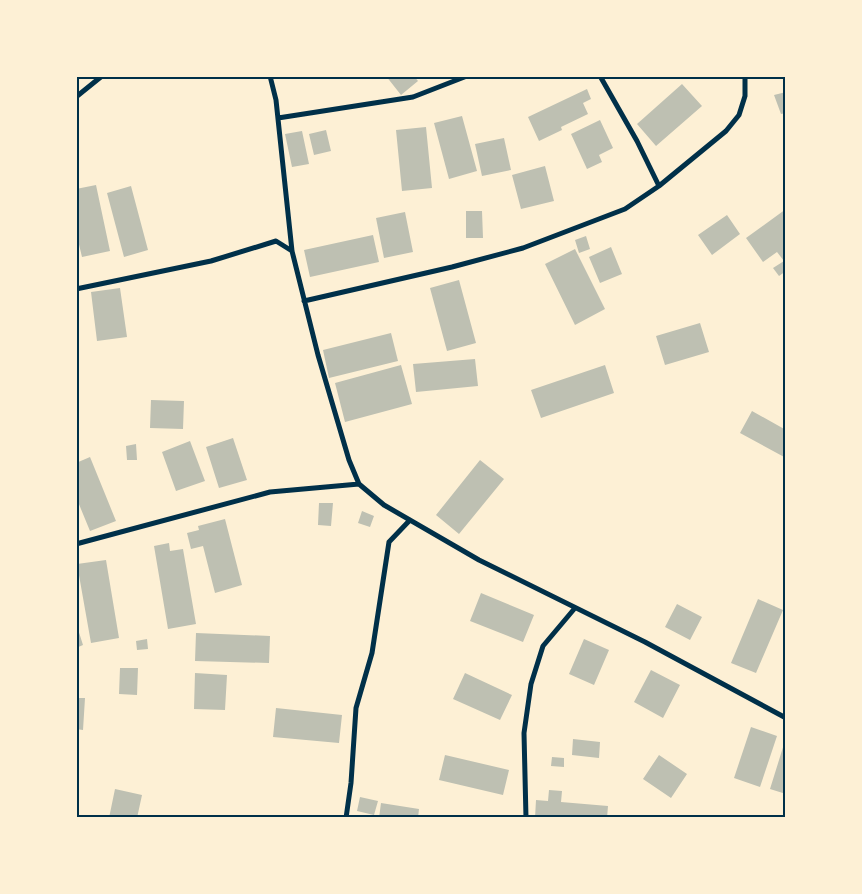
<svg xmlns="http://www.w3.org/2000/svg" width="862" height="894" viewBox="0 0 862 894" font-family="'Varela Round',sans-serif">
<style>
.building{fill:#bec0b2}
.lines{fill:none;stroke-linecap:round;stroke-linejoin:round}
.minor{stroke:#003049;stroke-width:5}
.neatline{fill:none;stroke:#003049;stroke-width:2}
</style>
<rect width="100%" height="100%" fill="#fdf0d5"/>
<path class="building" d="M386 76H414L418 81 401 95Z
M682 84 702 106 656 146 637 124Z
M587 89 591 99 583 103 588 114 561 127 562 130 539 141 528 117Z
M786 92V113L781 114 774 95Z
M462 116 477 171 449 179 434 123Z
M600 120 613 148 599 155 602 162 587 169 571 134Z
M426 127 432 188 402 191 396 130Z
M326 130 331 151 314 155 309 134Z
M302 131 309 164 292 167 285 134Z
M504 138 511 170 482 176 475 144Z
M545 166 554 201 521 209 512 175Z
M96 185 110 251 82 257 76 232V189Z
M131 186 148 250 124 257 107 193Z
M786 209V271L779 276 773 268 784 261 777 252 763 262 746 238Z
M466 211H482L483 238H466Z
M405 212 413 252 384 258 376 218Z
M727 215 740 234 712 255 698 235Z
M373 235 379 262 310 277 304 250Z
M586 236 590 249 579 253 575 240Z
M611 247 622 274 600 283 589 257Z
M575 249 605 309 575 325 545 264Z
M459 280 476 343 447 351 430 288Z
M120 288 127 337 97 341 91 292Z
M700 323 709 352 665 365 656 336Z
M391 333 398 361 329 378 323 350Z
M475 359 478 386 416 392 413 364Z
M401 365 412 404 345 422 335 383Z
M605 365 614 393 541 418 531 390Z
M151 400 184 401 183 429 150 428Z
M752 411 786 430V458L740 433Z
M233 438 247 480 219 488 206 447Z
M190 441 205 481 176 491 162 452Z
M136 444 137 460H127L126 446Z
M90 457 116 521 90 531 76 497V463Z
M480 460 504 479 459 534 436 515Z
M319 503H333L331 526 318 525Z
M362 511 374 516 370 527 358 523Z
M225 519 242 585 215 593 203 546 191 549 187 533 199 530 198 526Z
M169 543 170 551 183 549 196 624 168 629 154 546Z
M106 560 119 638 91 643 77 564Z
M481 593 534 615 523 642 470 621Z
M758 599 783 610 756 673 731 663Z
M677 604 702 617 690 640 665 627Z
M76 623 83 645 76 648Z
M196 633 270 636 269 663 195 661Z
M147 639 148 649 137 650 136 641Z
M584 639 609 650 594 685 569 674Z
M120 668H138L137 695 119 694Z
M651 670 680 685 663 718 634 702Z
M195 673 227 675 225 710 194 709Z
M465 673 512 695 500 720 453 699Z
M76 698H85L83 730 76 729Z
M276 708 342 715 339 743 273 737Z
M751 727 777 736 760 787 734 778Z
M573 739 600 742 599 758 572 755Z
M784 744H786V794L770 789Z
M445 755 509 770 503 795 439 780Z
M659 755 687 774 671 798 643 779Z
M552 757 564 758V767L551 766Z
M115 789 142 795 137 818H109Z
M549 790 562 791 561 802 608 806 607 818H535L536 800 548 801Z
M360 797 378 801 374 815 357 811Z
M381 803 419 809 418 818H379Z"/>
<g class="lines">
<path class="minor" d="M270 76 276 100 292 251 318 355 349 460 359 484 384 505 479 560 645 642 786 718
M600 76 637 141 659 186
M76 97 102 76
M278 118 413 97 467 76
M76 289 211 261 276 241 292 251
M304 301 452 267 523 248 625 209 659 186 726 131 739 115 745 96V76
M76 544 270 492 359 484
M346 818 351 783 356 708 372 653 389 542 410 520
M526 818 524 733 531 684 543 646 575 608"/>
</g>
<rect width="862" height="894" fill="none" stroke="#fdf0d5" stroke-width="155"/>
<rect x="78" y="78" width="706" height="738" class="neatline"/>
</svg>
